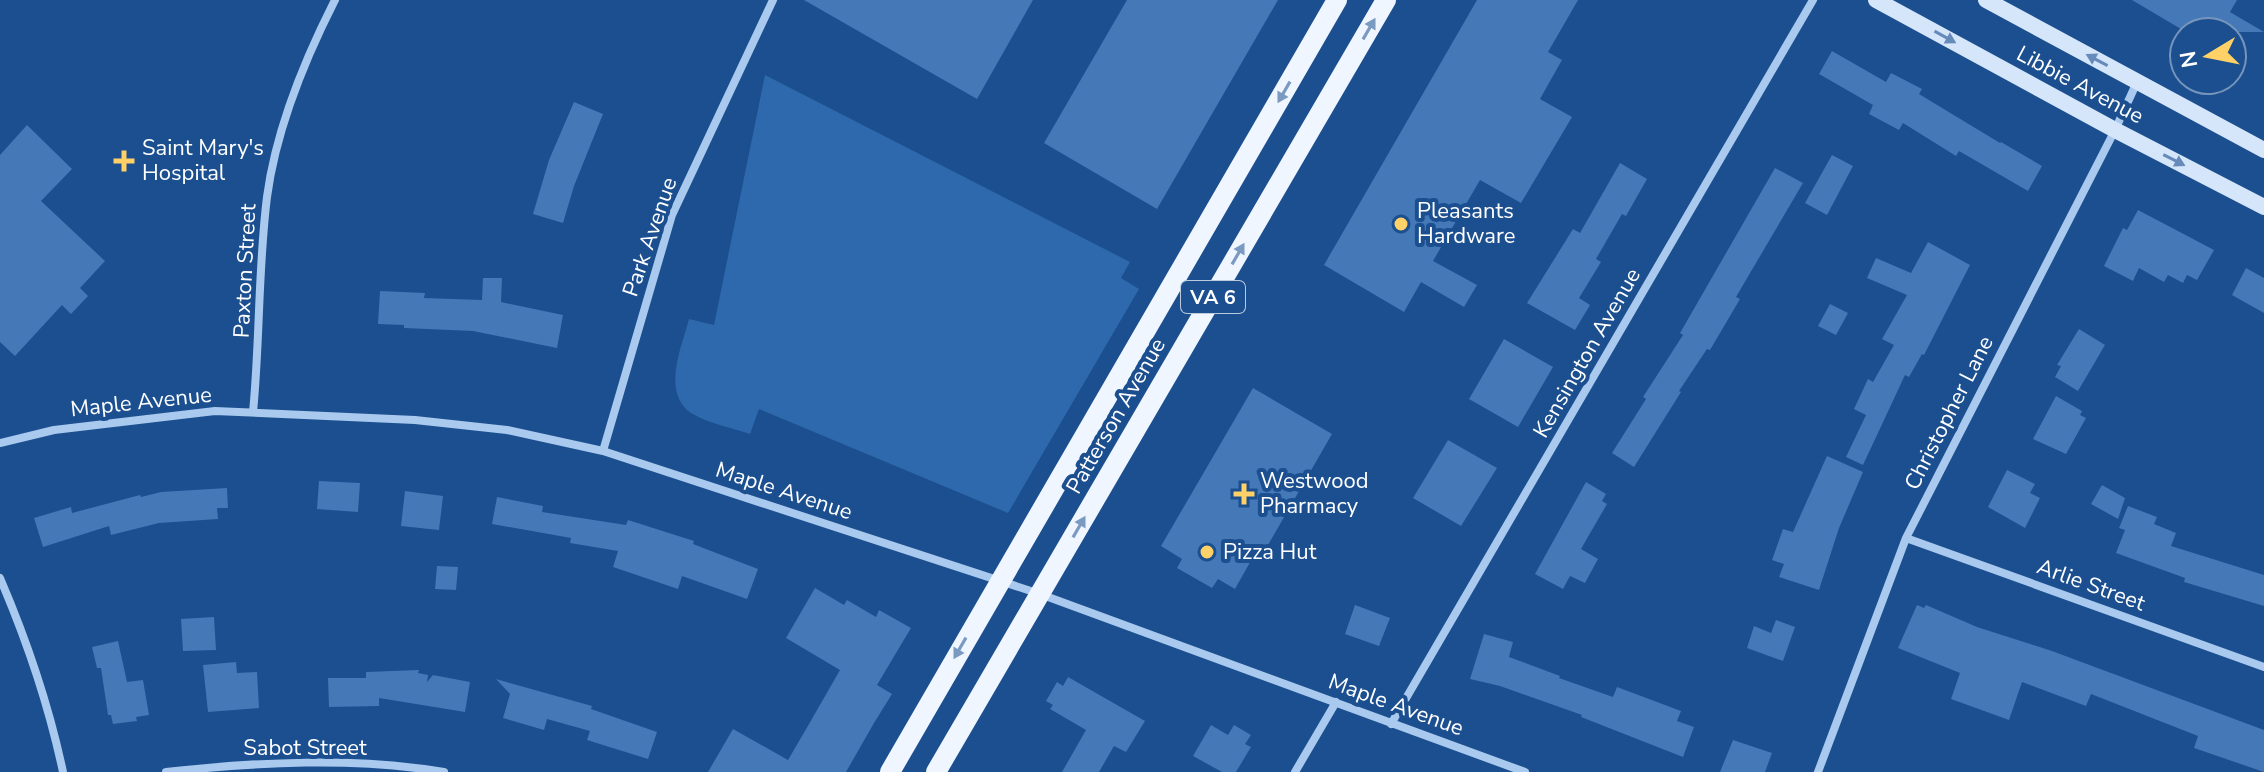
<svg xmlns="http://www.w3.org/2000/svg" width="2264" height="772" viewBox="0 0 2264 772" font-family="'Nunito Sans',sans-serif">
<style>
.green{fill:#2e69ad}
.building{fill:#4478b7}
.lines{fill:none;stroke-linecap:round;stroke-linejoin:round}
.minor{stroke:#a9c9ee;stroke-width:8}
.secondary{stroke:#d6e6fa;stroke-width:16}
.primary{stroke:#f0f6ff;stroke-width:20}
.oneway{fill:#7b9ac1}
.oneway2{fill:#668bba}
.poi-dot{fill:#ffd166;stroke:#1b4f8f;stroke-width:3}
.labels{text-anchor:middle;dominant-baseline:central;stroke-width:8;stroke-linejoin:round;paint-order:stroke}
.shield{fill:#1b4f8f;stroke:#bbcadd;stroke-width:2}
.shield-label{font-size:20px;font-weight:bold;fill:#fff}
.street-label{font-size:22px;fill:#fff;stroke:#1b4f8f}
.poi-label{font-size:22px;fill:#fff;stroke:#1b4f8f;text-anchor:start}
</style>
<rect width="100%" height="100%" fill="#1b4f8f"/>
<path class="green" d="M765 75 1130 262 1121 278 1139 289 1008 513 759 409 750 434C732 428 707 423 691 413 661 392 682 346 689 319L714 325Z"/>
<path class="building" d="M804 0H1033L977 99Z
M1127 0H1278L1157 209 1044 143Z
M1477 0H1578L1548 52 1562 60 1540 99 1572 117 1521 203 1480 180 1433 261 1477 285 1464 307 1421 282 1404 312 1324 265Z
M2132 0H2237L2230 12 2264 32H2186Z
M1832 51 1886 82 1891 73 1922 89 1919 94 2000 143 2001 142 2042 166 2028 191 1959 151 1956 156 1903 123 1899 130 1869 114 1873 105 1819 74Z
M574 102 603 114 574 186 563 223 533 214 549 160Z
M27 125 72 169 41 201 105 261 80 288 88 296 71 314 62 305 15 356 0 342V155Z
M1832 155 1853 166 1827 215 1805 203Z
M1620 163 1647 179 1626 216 1622 214 1596 259 1601 262 1579 298 1590 305 1575 330 1527 303 1573 229 1580 233Z
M1775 168 1803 183 1736 297 1740 299 1710 350 1707 349 1679 391 1681 392 1634 467 1612 453 1646 399 1643 397 1683 335 1680 333Z
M2138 210 2214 250 2197 280 2187 275 2183 283 2168 275 2164 282 2139 268 2133 281 2104 266 2123 228 2127 230Z
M1928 242 1970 265 1924 355 1922 354 1909 377 1905 375 1863 465 1846 457 1866 415 1854 409 1868 379 1873 382 1894 345 1882 339 1907 295 1867 278 1876 258 1911 273Z
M2246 268 2264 278V313L2232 295Z
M483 278H502L501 302 563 315 557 348 473 331 404 328V325L378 324 380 291 425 293 424 298 482 300Z
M1830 304 1848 313 1836 335 1818 326Z
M2079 329 2105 345 2078 391 2055 377 2061 366 2057 365Z
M1504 339 1553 367 1518 427 1469 399Z
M1253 388 1332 434 1264 552 1258 548 1235 589 1218 579 1212 588 1177 568 1182 559 1161 546Z
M2056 396 2082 411 2080 415 2086 418 2066 454 2033 439Z
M1448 440 1497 468 1461 526 1413 498Z
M1827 456 1863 472 1839 528 1819 590 1779 577 1784 564 1772 560 1783 529 1793 532Z
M2007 470 2035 484 2030 493 2040 498 2025 528 1988 507Z
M319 481 360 483 358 512 317 509Z
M1586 482 1606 494 1602 501 1607 504 1581 549 1598 559 1585 583 1570 576 1563 589 1535 574Z
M2102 485 2125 498 2118 519 2091 504Z
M227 488 228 508H217L218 519 159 523 111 535 109 526 43 547 34 518 71 507 72 513 140 495 141 497 161 492Z
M405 491 443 496 439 530 401 526Z
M497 497 543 506 542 512 626 525 628 520 694 541 693 544 758 569 747 599 682 576 678 589 613 567 618 551 570 543 571 538 492 524Z
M2128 506 2157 517 2154 524 2176 533 2171 546 2264 575V606L2184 582 2185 578 2116 553 2125 530 2119 528Z
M437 566 458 567 456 590 435 589Z
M815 588 844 605 847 600 876 617 879 610 911 628 877 685 892 694 874 723 846 772H708L733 729 788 760 809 724 840 670 786 638Z
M1355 605 1390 618 1379 646 1345 634Z
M1917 605 1924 608 1926 605 1977 627 2052 651 2264 730V772L2194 748 2198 736 2091 694 2086 706 2022 682 2009 720 1951 699 1960 673 1898 648Z
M214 617 216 650 183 651 181 619Z
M1776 620 1795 627 1783 661 1747 648 1754 626 1771 633Z
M1484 634 1513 642 1509 657 1560 676 1559 678 1613 697 1617 687 1681 711 1677 721 1694 727 1683 757 1581 717 1582 715 1500 686 1470 679Z
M118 641 127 682 143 680 149 715 136 717 137 721 113 724 111 715H108L101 668H97L92 647Z
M236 662 237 673 257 672 259 708 208 712 203 665Z
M419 670 418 673 428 675 427 682 433 675 470 682 465 712 379 698V706L329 707 328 678H366V672Z
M1068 677 1145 721 1126 752 1114 746 1099 772H1062L1086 730 1050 709 1053 705 1046 701 1057 682 1063 686Z
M496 679 592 706 591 709 657 732 648 759 587 740 590 731 547 719 544 730 503 718 510 694Z
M1211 725 1228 735 1234 725 1251 735 1245 744 1251 747 1236 772H1222L1193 756Z
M1733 740 1772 753 1765 772H1720Z"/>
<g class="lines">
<path class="minor" d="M253 412C260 341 258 268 267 197 276 129 304 61 335 0
M0 443 54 430 215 411 415 420 507 430 603 451 1040 594 1525 772
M603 451 672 215 773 0
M1906 538 2264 667
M0 578C27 641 49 706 63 772
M1391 724 1813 0
M166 772C257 762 354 757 444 772
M1295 772 1336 702
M1818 772 1906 538 2115 130 2137 82"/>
<path class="secondary" d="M1876 0 2115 130 2264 207
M1986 0 2264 150"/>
<path class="primary" d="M890 772 1337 0
M936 772 1386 0"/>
</g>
<defs><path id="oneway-solid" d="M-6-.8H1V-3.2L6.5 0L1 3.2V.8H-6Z" transform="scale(2)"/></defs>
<g class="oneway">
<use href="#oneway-solid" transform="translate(1369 29) rotate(-60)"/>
<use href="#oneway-solid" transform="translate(1284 92) rotate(120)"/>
<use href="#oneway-solid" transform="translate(1238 254) rotate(-60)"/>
<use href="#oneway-solid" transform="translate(1079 527) rotate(-60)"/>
<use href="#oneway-solid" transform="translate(960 648) rotate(120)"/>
</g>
<g class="oneway2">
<use href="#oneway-solid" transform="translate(1945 37) rotate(29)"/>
<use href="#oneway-solid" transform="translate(2097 60) rotate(-152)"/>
<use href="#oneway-solid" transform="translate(2174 160) rotate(27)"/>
</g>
<g class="poi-dot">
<path d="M120 149h8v8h8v8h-8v8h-8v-8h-8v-8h8z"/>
<circle cx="1401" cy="224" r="8"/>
<path d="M1240 482h8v8h8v8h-8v8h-8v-8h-8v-8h8z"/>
<circle cx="1207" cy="552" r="8"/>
</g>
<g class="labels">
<rect class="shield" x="1181" y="281" width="64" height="32" rx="6"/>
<g class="shield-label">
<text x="1213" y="297">VA 6</text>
</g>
<g class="street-label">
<text transform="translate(2080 85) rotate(28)">Libbie Avenue</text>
<text transform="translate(650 237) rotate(-71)">Park Avenue</text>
<text transform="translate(245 271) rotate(-87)">Paxton Street</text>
<text transform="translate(1587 353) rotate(-60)">Kensington Avenue</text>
<text transform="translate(141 402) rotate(-6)">Maple Avenue</text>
<text transform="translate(1949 413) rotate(-63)">Christopher Lane</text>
<text transform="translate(1116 416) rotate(-60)">Patterson Avenue</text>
<text transform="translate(784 491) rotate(18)">Maple Avenue</text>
<text transform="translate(2091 585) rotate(20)">Arlie Street</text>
<text transform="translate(1396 705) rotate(20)">Maple Avenue</text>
<text x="305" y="748">Sabot Street</text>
</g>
<g class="poi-label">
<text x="142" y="148">Saint Mary's<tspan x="142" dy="25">Hospital</tspan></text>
<text x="1417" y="211">Pleasants<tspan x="1417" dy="25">Hardware</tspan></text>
<text x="1260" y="481">Westwood<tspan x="1260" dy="25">Pharmacy</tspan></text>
<text x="1223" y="552">Pizza Hut</text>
</g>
</g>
<g transform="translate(2208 56) rotate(260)"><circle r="38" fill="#1b4f8f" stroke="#7695bc" stroke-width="2"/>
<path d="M0-6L14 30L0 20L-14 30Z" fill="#ffd166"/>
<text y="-12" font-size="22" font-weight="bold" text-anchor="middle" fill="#ffffff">N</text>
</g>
</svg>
